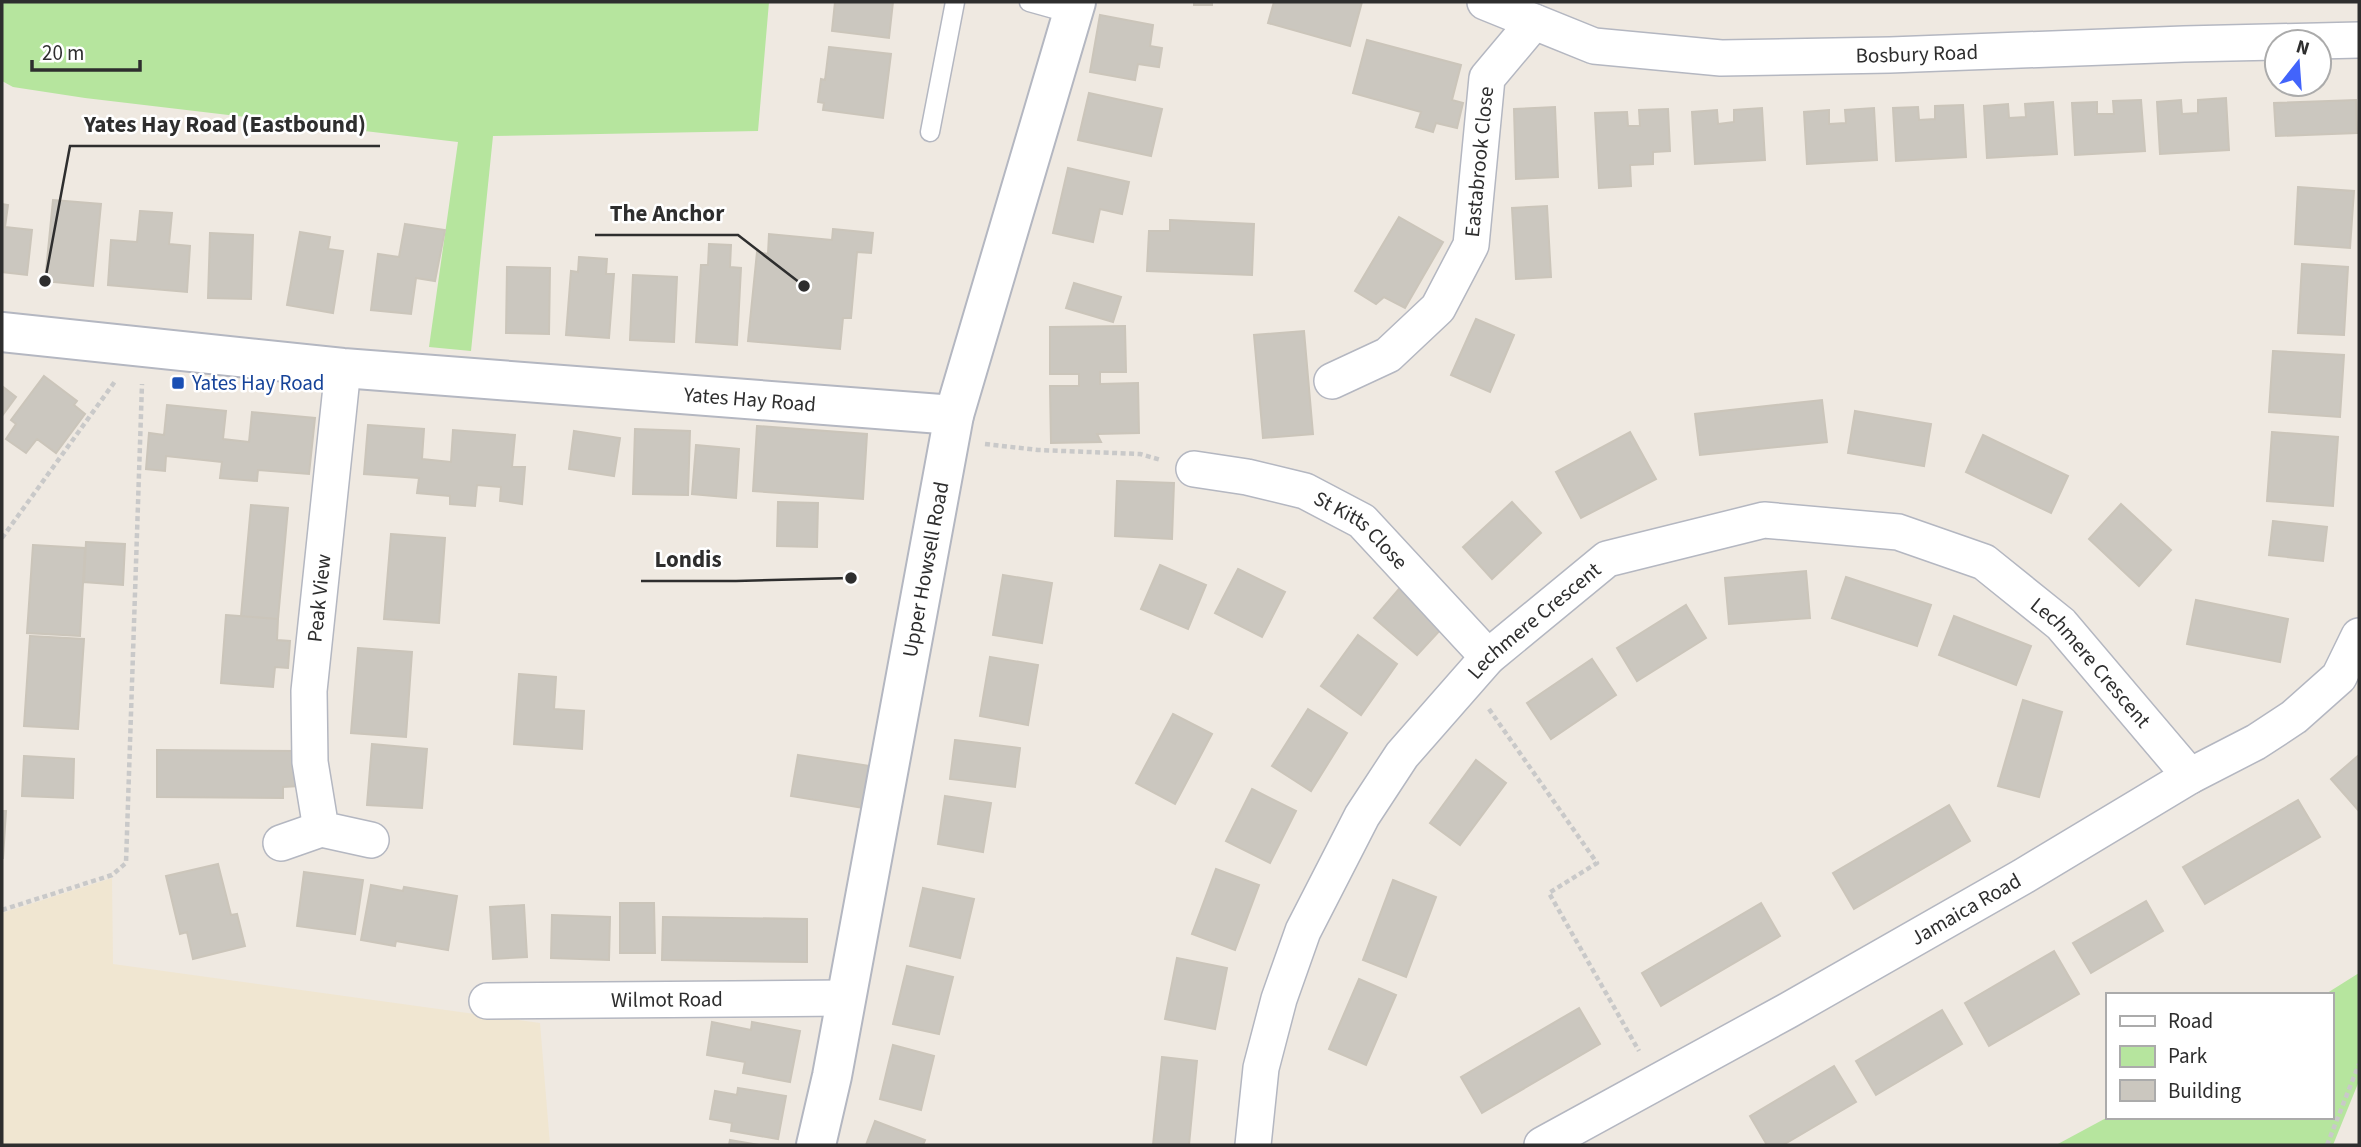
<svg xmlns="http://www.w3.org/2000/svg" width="2361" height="1147" viewBox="0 0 2361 1147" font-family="'Source Sans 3',sans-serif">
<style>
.education{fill:#f0e6d1}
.green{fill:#b6e59e}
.building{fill:#cbc7bf;stroke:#cbc5ba;stroke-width:2}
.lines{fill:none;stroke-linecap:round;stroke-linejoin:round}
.service-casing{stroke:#b4b7c1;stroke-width:21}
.minor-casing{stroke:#b4b7c1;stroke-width:38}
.tertiary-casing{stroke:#b4b7c1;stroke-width:42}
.path{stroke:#c9c9c9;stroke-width:4.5;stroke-dasharray:5 3.5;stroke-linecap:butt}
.service{stroke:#fff;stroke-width:18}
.minor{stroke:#fff;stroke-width:35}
.tertiary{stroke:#fff;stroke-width:38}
.transit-dot{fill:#1a4fb4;stroke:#fff;stroke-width:2.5}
.labels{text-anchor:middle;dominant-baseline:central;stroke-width:5;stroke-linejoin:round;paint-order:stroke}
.street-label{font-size:21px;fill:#2e2e2e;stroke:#fff}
.transit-label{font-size:21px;fill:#164399;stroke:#fff;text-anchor:start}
.leader{fill:none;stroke:#2e2e2e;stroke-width:2.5}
.callout-dot{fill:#2e2e2e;stroke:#fff;stroke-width:2.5}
.callout-label{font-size:23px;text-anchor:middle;font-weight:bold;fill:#2e2e2e;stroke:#fff;stroke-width:5;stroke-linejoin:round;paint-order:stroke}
</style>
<rect width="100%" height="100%" fill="#efe9e1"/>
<path class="education" d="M112 878 113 964 540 1023 550 1145H2V913Z"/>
<path class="green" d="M2 2H769L758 131 493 136 471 351 429 347 458 142 85 98 13 87 2 81Z
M2359 973V1081L2333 1145H2056L2108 1117H2331V995H2324Z"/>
<path class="building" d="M835 2H893L889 38 832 31Z
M1194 2H1212V5H1194Z
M1274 2H1362L1350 46 1268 23Z
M1100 15 1153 25 1150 46 1162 48 1159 67 1138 64 1135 80 1090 72Z
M1367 40 1461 65 1452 100 1463 103 1457 128 1436 123 1433 132 1416 127 1421 112 1353 93Z
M829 47 891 54 883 118 823 110 824 103 818 102 821 79 825 80Z
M1089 93 1162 109 1151 156 1078 140Z
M2226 98 2229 150 2160 154 2157 102 2181 100 2182 114 2198 113V100Z
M2141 100 2145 151 2075 155 2072 103 2097 102V114H2114L2113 101Z
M2356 100 2357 133 2276 136 2274 103Z
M2053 102 2057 154 1987 158 1984 106 2008 104 2009 118 2026 117 2025 104Z
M1963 105 1966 157 1896 161 1893 108 1918 107 1919 120 1935 119V106Z
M1555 107 1558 177 1516 179 1514 109Z
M1762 108 1765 160 1695 164 1692 112 1717 110 1718 124 1734 122V110Z
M1874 108 1877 160 1807 164 1804 112 1829 110V124L1846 123 1845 110Z
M1668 109 1670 151 1653 152V164L1630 165 1631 186 1599 188 1595 113 1627 112 1628 126H1640L1639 110Z
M1068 168 1129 182 1122 214 1100 209 1093 242 1053 233Z
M2298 187 2354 191 2350 248 2295 244Z
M53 200 101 204 93 286 45 281Z
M2 204 8 205 5 227 32 230 27 275 2 272Z
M1547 206 1551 277 1516 279 1512 208Z
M140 211 172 213 169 244 190 246 187 292 108 285 111 240 137 242Z
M1399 217 1443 242 1405 308 1384 297 1376 304 1355 291Z
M1170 220 1254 224 1252 275 1147 271 1149 231H1170Z
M405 224 445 230 435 281 416 278 411 314 371 310 378 254 399 257Z
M833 229 873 233 871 253 857 252 851 318H843L840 349 748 341 757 252 768 254 769 234 832 240Z
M300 232 330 237 328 249 343 251 333 313 287 305Z
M210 233 253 235 251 299 208 298Z
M709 244 731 245 730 267 741 268 737 345 696 342 701 265H708Z
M579 257 607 259 606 274H614L609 338 566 335 571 271 578 272Z
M2302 264 2348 267 2344 335 2298 333Z
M507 267 550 268 549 334 506 333Z
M633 275 677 277 674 342 630 340Z
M1074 283 1121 297 1113 322 1066 308Z
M1476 319 1514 335 1490 392 1451 375Z
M1125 326 1126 372H1100V384L1138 383 1139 433 1097 434 1101 442 1051 443 1050 386H1079V374H1050V327Z
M1304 331 1313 434 1263 438 1254 335Z
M2273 351 2344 355 2340 417 2269 412Z
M44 376 77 401 74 405 85 414 56 453 37 439 26 453 6 439 16 424 11 420Z
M2 386 16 397 2 416Z
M1822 400 1827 442 1700 455 1695 414Z
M167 405 226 411 223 439 249 442 252 412 315 418 309 474 258 470 257 481 220 478 222 462 166 456 165 471 146 469 149 433 164 435Z
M1855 411 1931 424 1924 466 1848 453Z
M368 425 424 429 422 459 451 462 453 430 515 435 512 467H525L522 504 500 501 501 487 477 485 475 506 450 504V496L417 493 419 478 364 474Z
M757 426 867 434 863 499 753 491Z
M635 429 690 431 688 495 633 494Z
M574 431 620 438 614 476 569 469Z
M1630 432 1656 479 1581 518 1556 472Z
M2272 432 2338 437 2333 506 2267 501Z
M1983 435 2068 476 2051 513 1966 472Z
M696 445 739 449 736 498 692 494Z
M1117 481 1174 483 1172 539 1115 536Z
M778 502 818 503 817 547 777 546Z
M1512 502 1541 533 1492 579 1463 547Z
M2121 504 2171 550 2139 586 2089 539Z
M251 505 288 508 278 619 241 616Z
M2273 521 2327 527 2323 561 2269 555Z
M391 534 445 538 439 623 384 619Z
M86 542 125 544 123 585 84 582Z
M33 545 85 548 80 636 27 633Z
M1160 565 1206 585 1188 629 1141 609Z
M1238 569 1285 592 1262 637 1215 613Z
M1806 571 1810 618 1729 624 1725 578Z
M1003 575 1052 583 1042 643 993 635Z
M1846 577 1931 605 1917 646 1832 618Z
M1399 589 1442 628 1417 655 1374 618Z
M2196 600 2288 619 2280 662 2187 644Z
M1686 605 1706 638 1637 681 1617 648Z
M226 615 278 619 277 640 290 641 288 668 275 667 273 687 221 683Z
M1954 616 2031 646 2016 685 1939 655Z
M1358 635 1397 664 1361 715 1321 686Z
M30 636 84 639 78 729 24 726Z
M358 648 412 652 406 737 351 733Z
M990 657 1038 665 1028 725 980 716Z
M1592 659 1616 695 1551 739 1527 703Z
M519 674 556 677 554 709 584 711 582 749 514 744Z
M2023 700 2062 712 2039 797 1998 786Z
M1308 709 1347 733 1311 791 1272 766Z
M1173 714 1212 734 1175 804 1136 783Z
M955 740 1020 748 1015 787 950 779Z
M372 744 427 749 422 808 367 805Z
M157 750 299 751V786L283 787V798L157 797Z
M798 755 870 766 864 808 791 796Z
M2359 755V811L2331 779Z
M24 756 74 759 73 798 22 796Z
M1476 760 1506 783 1460 845 1430 823Z
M1252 789 1296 811 1270 863 1226 841Z
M945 796 991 803 983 852 938 844Z
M2298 800 2320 837 2205 904 2183 867Z
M1949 805 1970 841 1854 909 1833 873Z
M2 811H6L3 858H2Z
M218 864 231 915 237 914 245 946 193 959 187 932 180 934 166 876Z
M1216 869 1259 885 1235 950 1192 934Z
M304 872 363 880 355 934 297 926Z
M1393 880 1436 897 1406 977 1363 960Z
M371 885 403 891 404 887 457 896 448 950 396 941 395 946 361 940Z
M923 888 974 899 960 958 910 946Z
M2146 901 2163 931 2091 973 2073 943Z
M620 903H654L655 953H620Z
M1761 903 1780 936 1661 1006 1642 973Z
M524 905 527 957 493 959 490 907Z
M552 915 610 917 609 960 551 958Z
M663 917 807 919V962L662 960Z
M2054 951 2079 994 1989 1046 1965 1003Z
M1177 958 1227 968 1215 1029 1165 1019Z
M907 966 953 977 939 1034 893 1024Z
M1359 979 1396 995 1366 1065 1329 1049Z
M1579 1008 1600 1044 1482 1113 1461 1077Z
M1942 1010 1962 1044 1876 1095 1856 1061Z
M712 1022 751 1030 752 1022 800 1031 790 1082 743 1073 745 1062 707 1055Z
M893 1045 934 1056 921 1110 880 1099Z
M1162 1057 1197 1061 1189 1145H1153Z
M1834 1066 1856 1102 1783 1145H1767L1750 1116Z
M738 1088 786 1096 778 1139 731 1131 732 1123 710 1119 715 1091 737 1095Z
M875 1121 925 1140 923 1145H866Z
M730 1140 759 1145H729Z"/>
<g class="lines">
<defs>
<path id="service" d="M1029 2 1072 14
M930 132 955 2"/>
<g id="minor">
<path id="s1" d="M1485 2 1594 46 1721 58 1890 55 2184 44 2359 40"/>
<path d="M343 368 309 691 310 762 321 829 371 840"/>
<path id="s2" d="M1332 381 1388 355 1438 308 1471 245 1487 78 1534 22"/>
<path id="s3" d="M1194 469 1247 477 1305 491 1362 521 1488 657"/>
<path d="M281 843 321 829"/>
<path id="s4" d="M487 1001 845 998"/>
<path id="s5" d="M1253 1145 1261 1068 1279 999 1303 931 1362 816 1402 755 1488 657 1607 559 1764 520 1898 532 1984 562 2061 624 2190 776"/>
<path id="s6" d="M1542 1145 1787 1011 2022 877 2190 776 2256 742 2294 717 2339 677 2359 636"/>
</g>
<g id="tertiary">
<path id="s7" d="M2 332 343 368 954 415"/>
<path id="s8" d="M816 1145 832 1076 954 415 1076 2"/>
</g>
</defs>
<use href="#service" class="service-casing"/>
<use href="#minor" class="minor-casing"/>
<use href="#tertiary" class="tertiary-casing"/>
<path class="path" d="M985 444 1038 450 1140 454 1161 460
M2 538 116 380
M1489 709 1597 863 1549 893 1639 1051
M2 910 112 875 126 863 142 384
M2327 1145 2359 1064"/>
<use href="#service" class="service"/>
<use href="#minor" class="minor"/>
<use href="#tertiary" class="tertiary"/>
</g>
<rect class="transit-dot" x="171" y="376" width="14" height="14" rx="3.5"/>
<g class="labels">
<g class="street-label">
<text stroke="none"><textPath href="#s1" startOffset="441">Bosbury Road</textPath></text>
<text stroke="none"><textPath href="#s2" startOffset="285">Eastabrook Close</textPath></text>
<text stroke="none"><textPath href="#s7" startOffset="751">Yates Hay Road</textPath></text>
<text stroke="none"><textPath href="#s3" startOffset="182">St Kitts Close</textPath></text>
<text stroke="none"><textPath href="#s8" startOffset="586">Upper Howsell Road</textPath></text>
<text transform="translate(319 598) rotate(-84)">Peak View</text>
<text stroke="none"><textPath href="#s5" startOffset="612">Lechmere Crescent</textPath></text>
<text stroke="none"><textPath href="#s5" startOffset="1242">Lechmere Crescent</textPath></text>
<text stroke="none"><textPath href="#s6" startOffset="485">Jamaica Road</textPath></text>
<text stroke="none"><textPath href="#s4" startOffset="180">Wilmot Road</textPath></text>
</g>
<g class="transit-label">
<text x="192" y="383">Yates Hay Road</text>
</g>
</g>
<path class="leader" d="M45 281L70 146H380M804 286L738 235H595M851 578L736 581H641"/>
<g class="callout-dot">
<circle cx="45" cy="281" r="7"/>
<circle cx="804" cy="286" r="7"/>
<circle cx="851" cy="578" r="7"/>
</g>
<g class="callout-label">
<text x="225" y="132">Yates Hay Road (Eastbound)</text>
<text x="667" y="221">The Anchor</text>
<text x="688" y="567">Londis</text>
</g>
<rect width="2361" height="1147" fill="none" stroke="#2e2e2e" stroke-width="7"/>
<rect x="2106" y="993" width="228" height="126" fill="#ffffff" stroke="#ababab" stroke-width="2"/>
<rect x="2120" y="1016" width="35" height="10" fill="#ffffff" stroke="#ababab" stroke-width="2"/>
<text x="2168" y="1028" font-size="21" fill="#2e2e2e">Road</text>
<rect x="2120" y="1046" width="35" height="21" fill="#b6e59e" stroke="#ababab" stroke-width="2"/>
<text x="2168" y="1063" font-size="21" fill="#2e2e2e">Park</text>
<rect x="2120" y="1080" width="35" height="21" fill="#cbc7bf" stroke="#ababab" stroke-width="2"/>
<text x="2168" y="1098" font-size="21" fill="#2e2e2e">Building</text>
<g transform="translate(2298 63) rotate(17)"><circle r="33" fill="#ffffff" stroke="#ababab" stroke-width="2"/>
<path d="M0-5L12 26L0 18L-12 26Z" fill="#4264fb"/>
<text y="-10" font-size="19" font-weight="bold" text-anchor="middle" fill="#2e2e2e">N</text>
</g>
<path d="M32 60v10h108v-10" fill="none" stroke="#2e2e2e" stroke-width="3.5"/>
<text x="42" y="60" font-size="21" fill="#2e2e2e" stroke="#ffffff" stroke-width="5" paint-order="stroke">20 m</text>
</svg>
